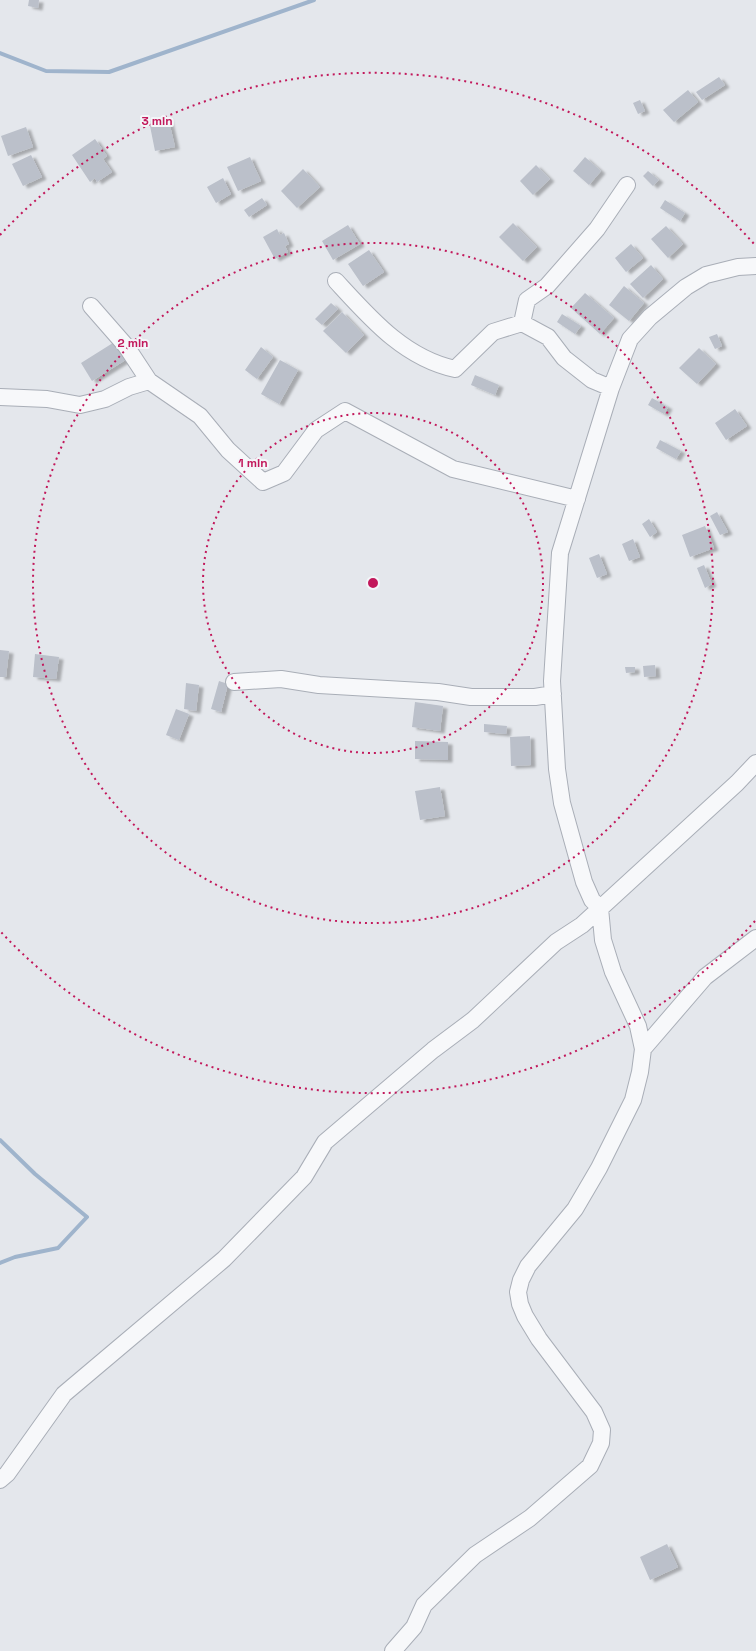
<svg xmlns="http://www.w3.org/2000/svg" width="756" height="1651" viewBox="0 0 756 1651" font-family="'Space Grotesk',sans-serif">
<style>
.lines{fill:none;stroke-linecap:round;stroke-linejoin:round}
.stream{stroke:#9fb4cc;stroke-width:4}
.building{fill:#bbc0ca;filter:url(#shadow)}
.minor-casing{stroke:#a9aeb7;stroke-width:18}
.minor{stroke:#f7f8fa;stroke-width:16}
.ring{fill:none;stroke:#c2185b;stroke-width:2;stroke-dasharray:2 4}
.centre{fill:#c2185b;stroke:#f4f6f9;stroke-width:2}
.ring-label{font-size:12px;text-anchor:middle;font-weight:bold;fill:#c2185b;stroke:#f4f6f9;stroke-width:4;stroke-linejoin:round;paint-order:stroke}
</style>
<defs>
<filter id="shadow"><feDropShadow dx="4.5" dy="2.5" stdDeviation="1" flood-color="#0004"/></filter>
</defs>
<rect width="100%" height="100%" fill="#e4e7ec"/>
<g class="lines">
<path class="stream" d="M0 53 46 71 109 72 314 0
M0 1140 35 1174 87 1217 58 1248 15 1257 0 1263"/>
</g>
<path class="building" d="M29 0H39L38 8 28 6Z
M719 77 725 85 702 100 696 92Z
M688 90 698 102 674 122 663 110Z
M640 100 645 111 638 114 633 103Z
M168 117 175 147 155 151 149 121Z
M26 127 33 147 8 156 1 136Z
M95 139 107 156 103 159 112 172 97 182 95 178 90 182 72 155Z
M31 155 42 177 23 186 12 164Z
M250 157 261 181 238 191 227 167Z
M585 157 601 171 589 185 573 171Z
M536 165 550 179 533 195 520 181Z
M303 169 320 187 297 208 281 191Z
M648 171 659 180 653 186 643 176Z
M223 178 231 194 216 203 207 187Z
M262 198 267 205 249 217 244 210Z
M665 200 685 213 680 221 660 208Z
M513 223 537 247 523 261 499 237Z
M348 225 360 244 333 260 322 241Z
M666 226 683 244 668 258 651 239Z
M277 229 280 235 284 233 289 244 285 246 288 252 275 259 263 237Z
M631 244 643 258 626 272 615 258Z
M369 250 384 272 363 286 348 264Z
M651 265 663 279 643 298 630 284Z
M624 286 644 303 629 321 609 305Z
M585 293 614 318 600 334 571 308Z
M331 303 338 309 322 325 315 319Z
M342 312 364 335 346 353 323 331Z
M562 314 581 326 575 334 557 322Z
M717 334 722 346 715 349 709 337Z
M116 341 127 359 92 381 81 363Z
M261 347 273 357 257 379 245 370Z
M699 348 716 364 697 384 679 368Z
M280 360 298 370 279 404 261 394Z
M475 375 499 385 495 395 471 385Z
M652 398 668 407 664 414 648 405Z
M735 409 747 426 726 440 715 423Z
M660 440 681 451 676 459 656 448Z
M717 512 728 532 720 535 710 516Z
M649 519 657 532 650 537 642 524Z
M705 526 714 548 690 557 682 535Z
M633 539 640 557 629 561 622 544Z
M599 554 607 574 597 578 589 558Z
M704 565 712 584 705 588 697 568Z
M0 650 9 651 6 677H0Z
M35 654 59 657 56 679 33 677Z
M655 665 656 676 644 677 643 666Z
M625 667H635V672L626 673Z
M219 681 228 684 221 712 211 709Z
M186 683 199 685 196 711 184 709Z
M415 702 443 706 440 731 412 727Z
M176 709 189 714 179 740 166 735Z
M484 724 507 726 506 734 484 732Z
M530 736 531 765 511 766 510 737Z
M415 741 448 742V760L415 759Z
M440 787 445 816 420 820 415 791Z
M667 1544 678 1567 650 1580 640 1557Z"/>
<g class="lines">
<defs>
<path id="minor" d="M336 281C370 318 404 358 455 369L493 332 522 323 548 337 564 358 592 380 611 388
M91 306 126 346 149 381 200 416 228 450 263 482 284 473 316 430 345 411 453 469 577 499
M522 323 527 300 547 286 597 229 627 185
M0 397 47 399 80 405 105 399 129 387 149 381
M234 682 281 679 319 685 438 692 471 697H535L553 694
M643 1049 705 977 756 938
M0 1480 7 1474 64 1394 224 1259 304 1177 325 1142 433 1050 473 1020 556 942 582 925 737 783 756 763
M393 1651 414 1627 424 1605 475 1555 530 1518 590 1466 601 1443 602 1430 594 1412 539 1339 525 1316 520 1304 518 1292 521 1280 528 1266 575 1209 599 1168 633 1100 640 1072 643 1049 638 1026 613 972 603 940 600 908 592 900 584 882 562 803 557 769 552 681 560 553 611 388 630 339 650 317 686 287 706 275 738 267 756 266"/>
</defs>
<use href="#minor" class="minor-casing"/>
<use href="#minor" class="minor"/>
</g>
<g class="ring">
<circle cx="373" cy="583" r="170"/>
<circle cx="373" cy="583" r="340"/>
<path d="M755 921A510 510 0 0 1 0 931M0 235A510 510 0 0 1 755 245"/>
</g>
<circle cx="373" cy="583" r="6" class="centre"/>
<g class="ring-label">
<text x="157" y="125">3 min</text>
<text x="133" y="347">2 min</text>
<text x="253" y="467">1 min</text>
</g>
</svg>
